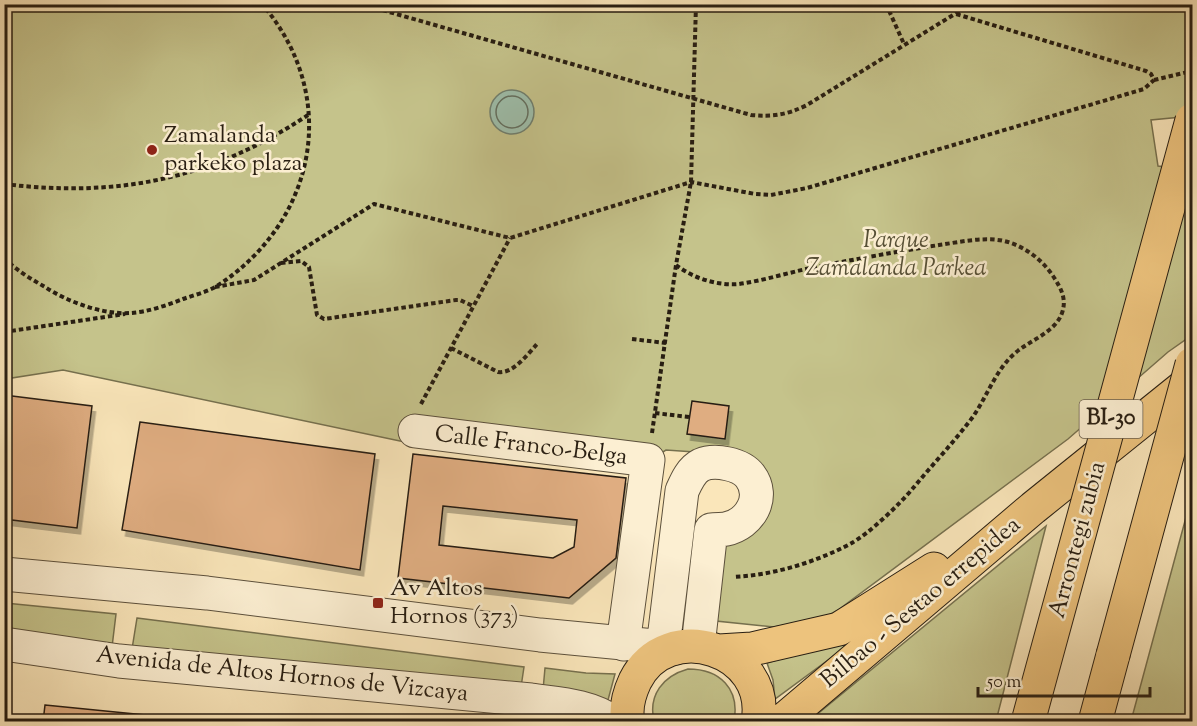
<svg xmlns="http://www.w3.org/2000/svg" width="1197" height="726" viewBox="0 0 1197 726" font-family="'Sorts Mill Goudy',serif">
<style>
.green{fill:#c5c38b;stroke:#76704e;stroke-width:1.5}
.water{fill:#9ec0ad;stroke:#6f7f6f;stroke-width:1.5}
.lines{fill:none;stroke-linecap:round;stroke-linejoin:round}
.shore{stroke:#636f60;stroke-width:1.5}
.building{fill:#dfad81;stroke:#281e12;stroke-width:1.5;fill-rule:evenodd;filter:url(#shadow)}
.minor-casing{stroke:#5c503c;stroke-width:35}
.major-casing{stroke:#281e12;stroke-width:35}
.highway-casing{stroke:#281e12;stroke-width:35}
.path{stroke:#281e12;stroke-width:4;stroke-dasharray:4.5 3;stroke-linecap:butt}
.minor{stroke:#fcefd2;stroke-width:33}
.major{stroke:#edc37d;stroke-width:33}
.highway{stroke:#edc37d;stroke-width:33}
.highway-bridge-casing{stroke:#281e12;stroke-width:35;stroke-linecap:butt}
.path-bridge{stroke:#281e12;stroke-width:4;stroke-dasharray:4.5 3;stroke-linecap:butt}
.highway-bridge{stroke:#edc37d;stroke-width:33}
.poi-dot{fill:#8f2418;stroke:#fcefd2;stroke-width:2}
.labels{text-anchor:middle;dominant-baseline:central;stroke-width:5;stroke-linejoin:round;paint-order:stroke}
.shield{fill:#fcefd2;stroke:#685d4c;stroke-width:1.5}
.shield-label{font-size:22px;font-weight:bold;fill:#281e12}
.poi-label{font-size:24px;fill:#281e12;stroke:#fcefd2;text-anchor:start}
.park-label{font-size:24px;font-style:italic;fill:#575036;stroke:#fcefd2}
.street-label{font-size:24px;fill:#281e12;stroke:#fcefd2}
</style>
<defs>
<filter id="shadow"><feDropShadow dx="3.5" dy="6" stdDeviation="0" flood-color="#0004"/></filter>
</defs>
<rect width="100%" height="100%" fill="#fae6ba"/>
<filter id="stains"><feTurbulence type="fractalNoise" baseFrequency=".00333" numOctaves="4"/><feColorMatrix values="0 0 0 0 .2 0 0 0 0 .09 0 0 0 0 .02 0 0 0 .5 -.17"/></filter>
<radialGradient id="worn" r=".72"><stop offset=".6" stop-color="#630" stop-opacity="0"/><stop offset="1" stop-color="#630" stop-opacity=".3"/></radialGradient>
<path class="green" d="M4 5H1192V116L1151 120 1158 166 1192 170V335L1168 352 1068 439 838 610 824 618 774 627 716 621 724 544C755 533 774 525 772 489L738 455 666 450 642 465 400 441 63 370 5 379Z
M1192 495V721H1131Z
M1046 526 996 721H809Z
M953 568 775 699 773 680 767 663 838 641Z
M5 603 116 614 112 647 5 634Z
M137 618 524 667 521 687 132 649Z
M545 668 586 673 615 674 608 700 543 690Z
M688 669C720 669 740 689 734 721H654C648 695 663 676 688 669Z"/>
<path class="water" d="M490 112a22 22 0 1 1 44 0a22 22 0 1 1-44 0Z"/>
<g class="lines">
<path class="shore" d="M496 112a16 16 0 1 1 32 0a16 16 0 1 1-32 0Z"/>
</g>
<path class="building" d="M4 395 92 406 77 528 4 519Z
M692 401 729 406 725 439 687 434Z
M140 422 375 454 360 570 122 530Z
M413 454 626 478 616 558 569 598 398 578ZM443 506 577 520 574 547 553 558 439 545Z
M45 705 216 722H43Z"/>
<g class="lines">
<defs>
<path id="minor" d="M415 431 648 460 623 644
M4 574 207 593 540 635 675 648
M4 644 119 661 531 700C559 704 589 705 613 722
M663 647 682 491C686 482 691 470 701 465 715 459 741 464 750 476 766 497 750 524 726 529 721 530 716 529 711 530L698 646"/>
<path id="major" d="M719 651 752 649 839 629 934 569
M628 722C625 708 629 694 635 681 667 616 771 649 758 722
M781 722 1033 508 1192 380"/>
<path id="highway" d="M1095 722 1113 655"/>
</defs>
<use href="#minor" class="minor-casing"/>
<use href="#major" class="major-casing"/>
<use href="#highway" class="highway-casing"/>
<path class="path" d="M361 4 751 115C772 117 787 115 807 105L971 4
M886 4 904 44
M1154 80 1192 71
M4 184C119 198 212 179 308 115
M4 258C16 270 31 279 45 287 68 302 103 315 131 313 147 312 168 305 183 299 194 295 207 292 217 286 317 221 341 96 262 4
M281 263 301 261 309 267 317 315 324 319 456 300H460L473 306
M676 265C693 278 717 286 739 284 761 281 784 274 806 269 850 260 895 252 939 245 961 242 989 235 1011 243 1028 249 1043 261 1053 276 1061 288 1067 299 1062 313 1055 333 1028 341 1014 354 995 371 987 397 972 418 954 442 933 464 914 487 900 504 869 534 850 544 814 563 773 575 733 577
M215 287 254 280 374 204 510 238 691 182 755 194 771 195 807 188 1144 89 1154 80 1151 74 1146 71 956 14
M4 332 125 314
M632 339 666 343
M451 348 498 372C513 374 527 355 537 344
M421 404 510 238
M655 413 689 417
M652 433 676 265 691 182"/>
<use href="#minor" class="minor"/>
<use href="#major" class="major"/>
<use href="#highway" class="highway"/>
<defs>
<path id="highway-bridge" d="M1113 655 1192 364
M1029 718 1192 120"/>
</defs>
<use href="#highway-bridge" class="highway-bridge-casing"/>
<path class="path-bridge" d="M691 182 696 4"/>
<use href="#highway-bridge" class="highway-bridge"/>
</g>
<g class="poi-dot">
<circle cx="152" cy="150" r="6"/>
<rect x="372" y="597" width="12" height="12" rx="3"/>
</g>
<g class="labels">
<rect class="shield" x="1079.5" y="400" width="63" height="38" rx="4.5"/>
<g class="shield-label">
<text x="1111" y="419">BI-30</text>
</g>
<g class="poi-label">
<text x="164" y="136">Zamalanda<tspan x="164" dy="28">parkeko plaza</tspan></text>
<text x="390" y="589">Av Altos<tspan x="390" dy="28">Hornos (373)</tspan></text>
</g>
<g class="park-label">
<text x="896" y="241">Parque<tspan x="896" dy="28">Zamalanda Parkea</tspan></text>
</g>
<g class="street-label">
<text transform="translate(531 446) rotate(7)">Calle Franco-Belga</text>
<text transform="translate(1078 540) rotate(-75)">Arrontegi zubia</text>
<text transform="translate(921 603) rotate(-40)">Bilbao - Sestao errepidea</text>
<text transform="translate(282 675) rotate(6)">Avenida de Altos Hornos de Vizcaya</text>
</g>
</g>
<rect width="1197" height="726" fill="none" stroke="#fae6ba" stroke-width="24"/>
<rect x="6" y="6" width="1185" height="714" fill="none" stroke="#281e12" stroke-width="3"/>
<rect x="12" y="12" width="1173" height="702" fill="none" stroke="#281e12" stroke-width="1.5"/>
<path d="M978 687v9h172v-9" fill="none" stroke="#281e12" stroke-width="3"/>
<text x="987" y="687" font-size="18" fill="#281e12" stroke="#fcefd2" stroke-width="4.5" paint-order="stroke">50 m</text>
<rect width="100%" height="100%" filter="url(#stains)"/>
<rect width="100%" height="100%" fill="url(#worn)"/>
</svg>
